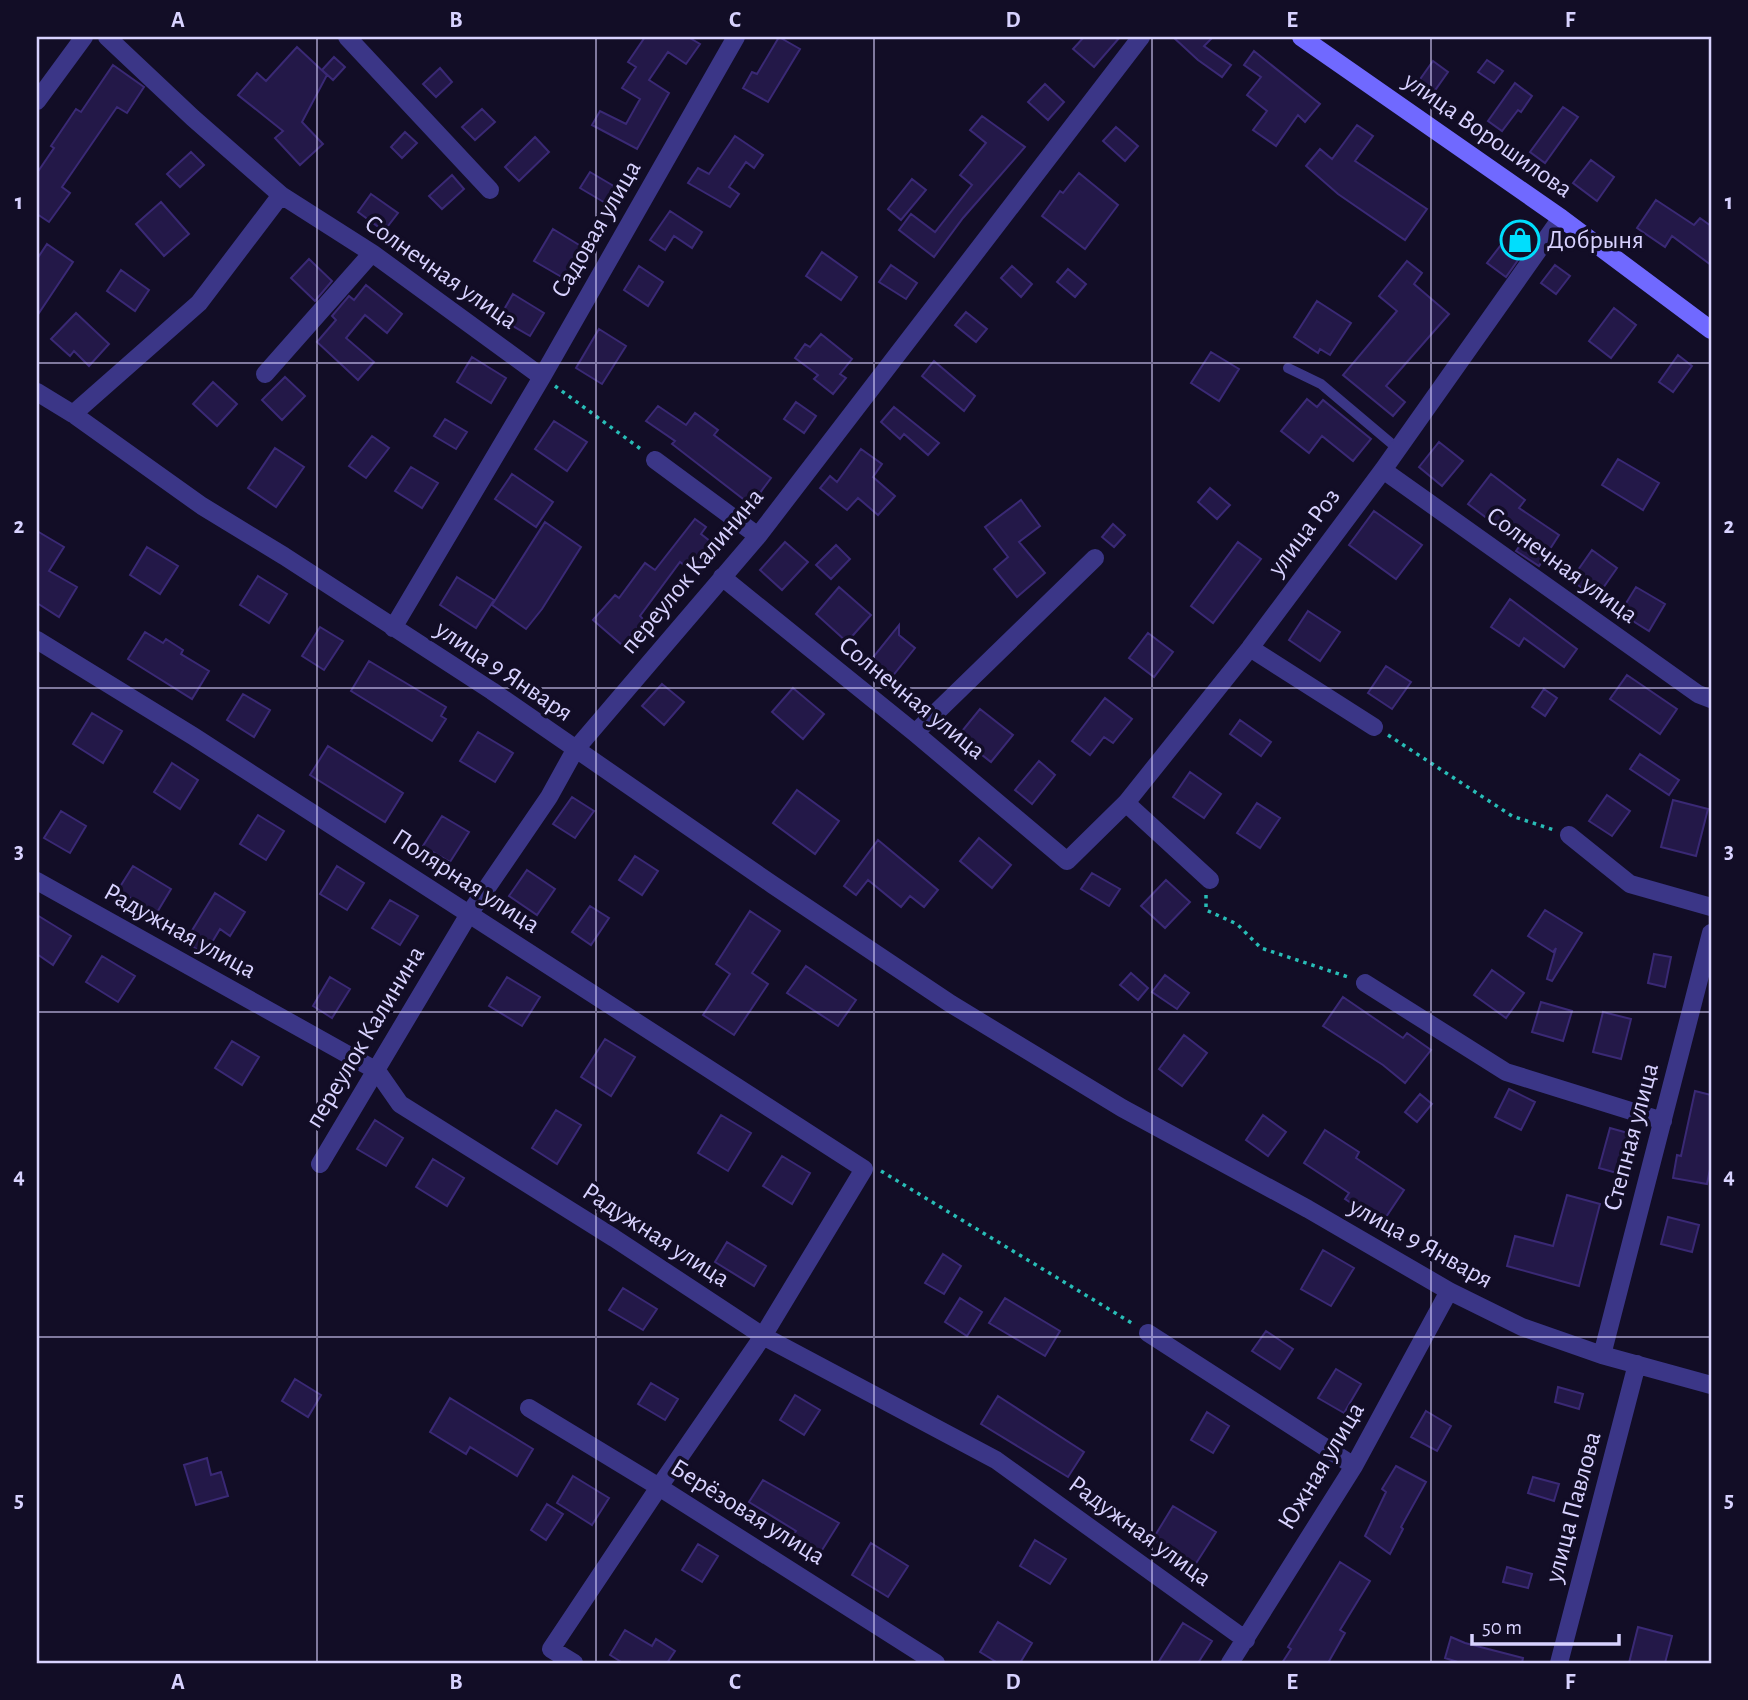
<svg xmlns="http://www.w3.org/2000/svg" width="1748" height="1700" viewBox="0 0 1748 1700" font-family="'Alegreya Sans',sans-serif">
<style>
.building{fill:#231848;stroke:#3a2975;stroke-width:2}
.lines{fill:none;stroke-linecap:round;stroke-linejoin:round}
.path{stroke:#28bdb7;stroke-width:3.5;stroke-dasharray:3.5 5;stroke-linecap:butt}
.service{stroke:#3b3687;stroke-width:10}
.minor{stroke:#3b3687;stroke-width:18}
.secondary{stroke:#7069ff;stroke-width:18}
.grid{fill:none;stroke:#d8d2ff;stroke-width:2;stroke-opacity:0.55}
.labels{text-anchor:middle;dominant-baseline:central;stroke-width:7;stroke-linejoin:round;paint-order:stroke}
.street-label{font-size:26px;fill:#d8d2ff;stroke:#120d26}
.poi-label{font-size:26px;fill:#d8d2ff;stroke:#120d26;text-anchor:start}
.neatline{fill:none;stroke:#d8d2ff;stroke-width:2.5}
.grid-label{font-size:23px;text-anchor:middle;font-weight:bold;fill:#d8d2ff}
</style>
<rect width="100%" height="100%" fill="#120d26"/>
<path class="building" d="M645 37H688L700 44 686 64 668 52 649 80 669 93 637 149 592 125 600 111 626 124 640 99 622 88 636 67 628 62Z
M779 37 800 49 768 102 743 88 752 72 757 74Z
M1084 37H1120L1094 67 1073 49Z
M1173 37H1213L1204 46 1231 65 1222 77 1198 60Z
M297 47 327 75 302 122 323 144 300 165 275 138 283 131 238 95 257 73 266 81Z
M1254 51 1320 104 1305 122 1298 115 1276 146 1253 130 1267 111 1247 95 1261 77 1244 65Z
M334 57 345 67 333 80 322 70Z
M1487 60 1503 71 1494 83 1478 72Z
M1433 61 1448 72 1431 96 1416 85Z
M113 65 144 87 127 113 117 107 62 187 70 193 49 222 37 214V173L54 148 51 146 76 109 81 112Z
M440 68 452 82 436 97 423 84Z
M1515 83 1532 96 1521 112 1518 110 1502 131 1488 121Z
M1045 84 1064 102 1048 120 1028 102Z
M1563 107 1578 117 1545 163 1530 152Z
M482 109 495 122 475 140 462 127Z
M982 116 1025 147 963 218 934 257 899 230 911 214 935 232 972 185 960 175 986 143 970 130Z
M1357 125 1373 136 1355 161 1427 209 1405 240 1338 194 1306 166 1320 149 1332 159Z
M1116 127 1138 146 1125 161 1103 141Z
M405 132 417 143 402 158 391 147Z
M735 136 763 155 754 168 746 162 729 187 739 194 730 207 688 183 698 168 709 174Z
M535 137 549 152 519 181 505 167Z
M191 152 204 165 180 187 167 174Z
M1591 160 1614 177 1597 201 1573 183Z
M590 172 617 188 607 204 580 188Z
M1079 173 1118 205 1085 249 1042 216 1060 191 1063 193Z
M452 175 464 189 442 209 429 196Z
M912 179 926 190 901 220 888 209Z
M371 194 398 213 384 231 358 212Z
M1656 200 1694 225 1700 218 1711 226V265L1672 236 1665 247 1637 228Z
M161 202 189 234 164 256 136 224Z
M670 211 702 232 692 248 674 236 665 250 650 240Z
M1518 223 1535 236 1506 277 1487 263Z
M553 229 584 248 565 279 534 261Z
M47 244 73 262 37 316V259Z
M822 252 857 277 841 300 806 276Z
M309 259 332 281 315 301 291 278Z
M1407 261 1422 273 1414 284 1449 314 1386 386 1405 402 1393 416 1343 375 1397 311 1379 296Z
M891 265 917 283 906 299 879 282Z
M1555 265 1570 276 1556 294 1541 283Z
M639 266 663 282 648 306 624 290Z
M1012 266 1032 284 1021 297 1001 278Z
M1068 269 1086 284 1075 297 1057 282Z
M121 270 149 290 135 311 107 291Z
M366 285 402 314 387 333 365 315 346 338 374 362 358 380 317 342 336 320 332 316 349 296 354 300Z
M513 294 544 313 530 336 499 318Z
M1317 301 1351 323 1330 355 1320 349 1318 353 1294 337Z
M1614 308 1636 325 1611 358 1589 341Z
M966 312 987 329 976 342 955 325Z
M76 313 109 344 89 366 74 351 70 356 51 339Z
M599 329 626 346 602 384 576 368Z
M821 334 852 359 840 374 846 378 833 394 814 379 818 375 795 358 805 344 810 347Z
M1211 352 1239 369 1219 401 1191 383Z
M1678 355 1692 366 1673 392 1659 382Z
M472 357 506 378 491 403 457 382Z
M934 361 975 396 964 411 922 376Z
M285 377 305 396 282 420 262 400Z
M213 382 237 404 217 426 193 404Z
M1307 399 1317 407 1323 400 1371 439 1353 461 1322 436 1309 453 1281 431Z
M796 402 816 416 804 433 784 419Z
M658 406 686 425 695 413 718 430 714 435 771 478 751 505 672 444 675 441 646 421Z
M894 407 939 443 928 455 904 434 900 439 881 422Z
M445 419 467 432 456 449 434 436Z
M554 421 587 442 567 471 535 449Z
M372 436 389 448 366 478 349 466Z
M1439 442 1463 461 1442 486 1419 467Z
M275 448 304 467 276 507 248 488Z
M861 449 882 464 873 477 895 496 878 515 858 498 847 510 820 488 830 476 837 482Z
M1618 459 1659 483 1643 510 1602 485Z
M411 467 438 483 422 508 395 491Z
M512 474 553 502 536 527 495 499Z
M1491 474 1525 500 1519 508 1559 535 1539 566 1516 551 1521 544 1468 504Z
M1210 488 1230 505 1217 519 1198 502Z
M1021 500 1040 526 1019 542 1045 573 1017 597 994 569 1008 557 985 527Z
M1374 511 1422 545 1396 579 1349 545Z
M695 519 706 527 701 534 720 549 698 576 680 562 640 616 644 620 622 645 593 620 615 595 619 598 645 563 655 570Z
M545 522 581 547 542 609 526 629 492 605Z
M1113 524 1125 535 1114 547 1102 537Z
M37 531 64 547 49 571 77 587 59 617 37 603Z
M785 542 808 562 782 590 760 570Z
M1238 542 1261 559 1213 623 1191 606Z
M836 545 850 559 831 579 816 565Z
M147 547 178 566 160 594 130 575Z
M1592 550 1617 568 1596 598 1571 580Z
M258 576 287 594 269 623 240 605Z
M457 577 494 600 476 628 440 605Z
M839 587 871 615 847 642 816 614Z
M1636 587 1665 604 1649 631 1620 613Z
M1510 599 1577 649 1564 667 1524 638 1519 646 1491 627Z
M1308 611 1340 632 1320 661 1289 640Z
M899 625V635L915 648 891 678 870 661Z
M320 627 343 641 324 670 302 656Z
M145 632 163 643 166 639 183 650 181 654 209 671 192 699 128 659Z
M1148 633 1173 652 1154 677 1129 658Z
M369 661 446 707 441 716 446 719 432 741 351 691Z
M1386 666 1411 682 1392 709 1368 693Z
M1627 675 1677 709 1660 734 1610 699Z
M662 684 684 702 664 725 642 706Z
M793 688 824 714 803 739 772 712Z
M1544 689 1557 698 1545 716 1532 707Z
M243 694 270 710 254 737 227 720Z
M1105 698 1132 719 1113 743 1104 737 1090 755 1072 741Z
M980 709 1013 735 991 762 958 736Z
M92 713 122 731 103 763 73 744Z
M1240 720 1271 742 1261 756 1230 734Z
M478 732 513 753 495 782 460 761Z
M328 746 403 793 385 822 310 775Z
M1640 754 1679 780 1669 795 1630 769Z
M1039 761 1055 775 1032 804 1015 790Z
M172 763 198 780 180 809 154 792Z
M1190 772 1221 794 1204 818 1173 797Z
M797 790 839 821 815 854 773 823Z
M1607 795 1630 811 1612 836 1589 821Z
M572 797 594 811 575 838 553 824Z
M1673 800 1708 809 1696 856 1661 847Z
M1257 803 1280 818 1260 848 1237 833Z
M61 811 86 826 70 853 44 838Z
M258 815 284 831 266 860 240 844Z
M442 816 469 832 450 862 423 846Z
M979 838 1011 865 992 888 960 861Z
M878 840 938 890 924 907 910 896 901 907 868 880 856 895 844 886Z
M635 856 658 871 642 895 619 880Z
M133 866 171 889 156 914 118 890Z
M337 866 364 883 347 910 320 894Z
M527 870 555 889 537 915 509 896Z
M1092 873 1120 889 1109 906 1081 889Z
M1166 880 1190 902 1165 928 1141 906Z
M215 893 245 912 230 936 220 929 205 954 185 942Z
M390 900 418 916 400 945 372 928Z
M590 906 609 918 591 945 572 932Z
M1545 910 1582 933 1552 981 1547 979 1556 948 1553 952 1528 936Z
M750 911 780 931 752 973 768 984 734 1035 703 1015 730 974 716 964Z
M37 915 71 936 53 965 37 954Z
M1654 954 1671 957 1665 987 1648 983Z
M102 956 135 976 118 1002 86 982Z
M806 966 856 1000 838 1026 787 993Z
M1492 970 1524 993 1506 1018 1474 995Z
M1131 973 1148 988 1138 1000 1120 985Z
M1165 975 1189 993 1177 1009 1152 992Z
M330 977 350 989 332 1018 313 1006Z
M507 977 540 997 522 1026 489 1006Z
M1343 997 1403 1038 1407 1033 1431 1050 1405 1083 1383 1065 1323 1026Z
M1541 1002 1572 1011 1563 1041 1532 1032Z
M1603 1012 1631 1019 1621 1059 1593 1052Z
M1184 1035 1207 1053 1182 1086 1159 1069Z
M605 1039 635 1057 611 1096 581 1077Z
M232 1041 259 1057 242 1085 215 1068Z
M1509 1089 1535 1102 1521 1130 1495 1117Z
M1695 1091 1711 1095V1164L1707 1184 1673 1178 1677 1155 1681 1156Z
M1420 1094 1432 1104 1417 1122 1405 1112Z
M556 1110 581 1125 557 1164 532 1148Z
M721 1115 751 1133 728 1171 698 1153Z
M1263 1115 1286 1132 1268 1156 1246 1140Z
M375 1120 403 1138 386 1166 357 1149Z
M1610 1128 1635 1135 1624 1175 1599 1168Z
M1325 1130 1359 1152 1356 1158 1404 1190 1382 1223 1345 1199 1349 1193 1304 1163Z
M782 1156 810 1173 792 1204 763 1186Z
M433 1159 464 1178 447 1206 416 1187Z
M1567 1195 1600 1204 1579 1286 1507 1266 1515 1236 1553 1246Z
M1668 1217 1699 1225 1692 1252 1661 1244Z
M727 1242 766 1266 754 1286 715 1262Z
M1323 1250 1354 1268 1331 1306 1301 1289Z
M943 1254 961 1266 944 1294 925 1283Z
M623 1288 657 1309 643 1330 609 1310Z
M960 1298 982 1312 967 1336 945 1322Z
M1005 1298 1060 1331 1045 1356 989 1323Z
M1266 1331 1293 1349 1280 1369 1252 1351Z
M1336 1369 1361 1384 1344 1413 1318 1398Z
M295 1379 321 1395 308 1417 282 1401Z
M651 1383 678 1399 665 1420 638 1404Z
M1558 1387 1583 1394 1579 1409 1555 1402Z
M795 1395 820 1410 804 1435 780 1420Z
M998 1396 1084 1452 1068 1477 981 1424Z
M450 1398 533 1449 517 1476 470 1447 466 1454 430 1432Z
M1426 1411 1451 1426 1437 1451 1411 1437Z
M1207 1412 1229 1426 1213 1453 1191 1440Z
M207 1458 211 1475 221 1472 228 1496 196 1505 184 1465Z
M1396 1466 1426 1482 1401 1527 1403 1529 1390 1554 1365 1536 1386 1492 1382 1489Z
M573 1476 609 1498 592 1525 557 1503Z
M1533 1477 1559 1484 1554 1501 1528 1493Z
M763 1480 839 1523 819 1555 791 1538 796 1531 749 1502Z
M547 1504 563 1514 546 1540 531 1530Z
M1173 1506 1216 1532 1195 1565 1153 1539Z
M1035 1540 1066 1559 1050 1584 1020 1566Z
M871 1543 908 1566 888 1597 852 1575Z
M698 1544 718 1556 702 1582 682 1570Z
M1340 1562 1370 1581 1340 1630 1345 1633 1328 1663H1282L1291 1649 1288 1647Z
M1507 1567 1532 1574 1528 1588 1503 1582Z
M998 1622 1032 1643 1020 1663H998L980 1652Z
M1183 1623 1212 1641 1198 1663H1158Z
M1638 1627 1672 1636 1665 1663H1629Z
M625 1630 652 1646 656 1639 675 1651 667 1663H623L610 1655Z
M1451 1637 1465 1643 1523 1658 1522 1663H1461L1445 1658Z"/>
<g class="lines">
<path class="path" d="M555 386 642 450
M1388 735 1512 816 1554 830
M1206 895V910L1237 924 1261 948 1348 977
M881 1171 1135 1325"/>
<path class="service" d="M1288 368 1321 384 1398 449"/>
<path class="minor" d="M107 37 193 118 281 195 372 253 542 377
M347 37 490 190
M37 101 84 37
M265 374 372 253
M37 392 73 414 202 506 284 556 492 691 773 885 951 1004 1122 1108 1308 1209 1449 1291 1522 1327 1602 1355 1711 1385
M73 414 199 303 281 195
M655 460 758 536
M1383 470 1698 694 1711 699
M722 577 915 733 1067 861 1126 803 1250 648 1383 470 1561 218
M393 628 542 377 736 37
M37 640 193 736 864 1169 763 1336 659 1487 551 1649 574 1663
M1250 648 1374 727
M915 733 1095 558
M1126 803 1210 880
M1569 835 1630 884 1711 907
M37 881 377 1071 400 1104 614 1238 763 1336 996 1460 1246 1640
M1365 983 1506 1072 1663 1121
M320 1164 469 914 549 797 575 750 758 536 1141 37
M1148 1333 1354 1466
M1602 1355 1711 933
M529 1408 659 1487 936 1663
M1230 1663 1354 1466 1449 1291
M1559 1663 1637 1364"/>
<path class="secondary" d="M1301 37 1561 218 1711 330"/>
</g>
<path class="grid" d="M317 37V1663M596 37V1663M874 37V1663M1152 37V1663M1431 37V1663M37 363H1711M37 688H1711M37 1012H1711M37 1337H1711"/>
<defs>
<symbol id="shop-ring" viewBox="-11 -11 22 22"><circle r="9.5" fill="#120d26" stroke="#00defd" stroke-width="1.5"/><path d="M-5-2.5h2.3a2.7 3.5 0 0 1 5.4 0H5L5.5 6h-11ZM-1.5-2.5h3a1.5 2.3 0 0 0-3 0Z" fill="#00defd"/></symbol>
</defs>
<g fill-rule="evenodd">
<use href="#shop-ring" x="1498" y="218" width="44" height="44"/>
</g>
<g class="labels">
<g class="street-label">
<text transform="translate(1488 135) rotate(35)">улица Ворошилова</text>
<text transform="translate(596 229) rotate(-60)">Садовая улица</text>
<text transform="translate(441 272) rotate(35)">Солнечная улица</text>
<text transform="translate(1304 532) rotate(-53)">улица Роз</text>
<text transform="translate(1562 565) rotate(36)">Солнечная улица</text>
<text transform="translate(692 571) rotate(-50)">переулок Калинина</text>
<text transform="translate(504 671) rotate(34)">улица 9 Января</text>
<text transform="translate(912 698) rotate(39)">Солнечная улица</text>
<text transform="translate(466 881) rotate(33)">Полярная улица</text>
<text transform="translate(180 931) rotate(29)">Радужная улица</text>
<text transform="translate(365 1037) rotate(-59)">переулок Калинина</text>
<text transform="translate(1631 1137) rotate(-75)">Степная улица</text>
<text transform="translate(656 1235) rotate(33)">Радужная улица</text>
<text transform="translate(1421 1243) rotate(29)">улица 9 Января</text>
<text transform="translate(1321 1466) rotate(-59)">Южная улица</text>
<text transform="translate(1573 1507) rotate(-75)">улица Павлова</text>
<text transform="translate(748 1512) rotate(32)">Берёзовая улица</text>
<text transform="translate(1140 1531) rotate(36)">Радужная улица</text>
</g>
<g class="poi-label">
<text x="1547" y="240">Добрыня</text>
</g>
</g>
<rect width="1748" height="1700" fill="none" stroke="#120d26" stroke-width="77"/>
<path d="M1472 1634v10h147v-10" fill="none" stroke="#d8d2ff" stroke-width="3.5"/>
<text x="1482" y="1634" font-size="21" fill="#d8d2ff" stroke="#120d26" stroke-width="5" paint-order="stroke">50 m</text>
<rect x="38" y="38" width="1672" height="1624" class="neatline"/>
<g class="grid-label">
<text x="178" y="27">A</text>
<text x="456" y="27">B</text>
<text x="735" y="27">C</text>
<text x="1013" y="27">D</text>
<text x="1292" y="27">E</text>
<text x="1570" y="27">F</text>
<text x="19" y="209">1</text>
<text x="1729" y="209">1</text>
<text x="19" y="533">2</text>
<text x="1729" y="533">2</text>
<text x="19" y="858">3</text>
<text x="1729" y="858">3</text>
<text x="19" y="1183">4</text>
<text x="1729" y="1183">4</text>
<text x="19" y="1507">5</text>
<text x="1729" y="1507">5</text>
<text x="178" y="1689">A</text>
<text x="456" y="1689">B</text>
<text x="735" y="1689">C</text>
<text x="1013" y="1689">D</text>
<text x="1292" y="1689">E</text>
<text x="1570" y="1689">F</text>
</g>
</svg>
